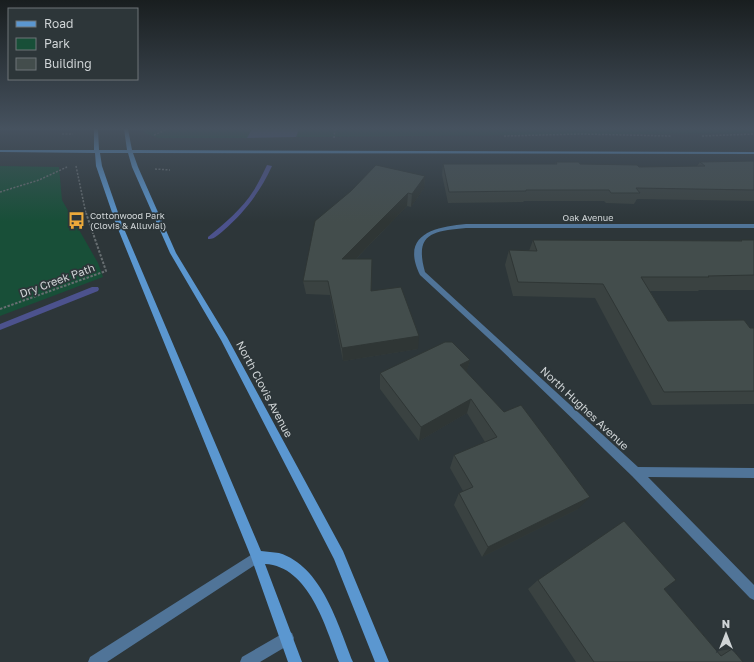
<svg xmlns="http://www.w3.org/2000/svg" width="754" height="662" viewBox="0 0 754 662" font-family="'Golos Text',sans-serif">
<style>
.green{fill:#184f38}
.water{fill:#4c528d}
.lines{fill:none;stroke-linecap:round;stroke-linejoin:round}
.stream{fill:#4c528d;fill-rule:evenodd}
.path-far1{stroke:#676e71;stroke-width:1.5;stroke-dasharray:2 1.5;stroke-linecap:butt}
.path{stroke:#676e71;stroke-width:2;stroke-dasharray:2.5 1.5;stroke-linecap:butt}
.lane{fill:#507498;fill-rule:evenodd}
.street{fill:#507498;fill-rule:evenodd}
.secondary{fill:#5b97d0;fill-rule:evenodd}
.wall{fill:#3a4241}
.shaded-wall{fill:#2f3635}
.building{fill:#434d4c;stroke:#2f3635}
.labels{text-anchor:middle;dominant-baseline:central;stroke-width:3.5;stroke-linejoin:round;paint-order:stroke}
.far-poi-label{font-size:9px;fill:#cfd4d6;stroke:#2d3639;text-anchor:start}
.far-street-label{font-size:9px;fill:#cfd4d6;stroke:#2d3639}
.street-label{font-size:11px;fill:#cfd4d6;stroke:#2d3639}
</style>
<rect width="100%" height="100%" fill="#2d3639"/>
<path class="green" d="M143 129H252L247 138H159L144 133Z
M299 129H754V133L296 137Z
M0 166 59 167 62 200 98 263 103 277 0 316Z"/>
<path class="water" d="M252 129H299L296 137 247 138Z"/>
<g class="lines">
<path class="stream" d="M267 165 272 166C260 192 245 212 223 231 219 234 214 240 208 239V237C225 223 242 209 254 190 259 182 263 173 267 165Z
M92 287H98L99 289 98 291 0 330V324Z"/>
<path class="path-far1" d="M62 134H73
M154 135 168 129
M504 136 581 134 671 136
M702 136 754 134
M334 138 335 129
M76 166 86 214
M155 169 170 170
M0 192 39 180 67 167"/>
<path class="path" d="M0 309 106 271 86 213"/>
<path class="lane" d="M257 551 261 553 263 557 261 561 107 662H88L90 657Z
M287 631 292 633 294 638 292 643 260 662H240L242 657Z"/>
<path class="street" d="M466 224H754V228H466C433 231 414 233 425 272L638 467 754 468V478L648 477 754 585V600L750 598 632 476 499 348 420 275C400 234 435 227 466 224Z"/>
<path class="secondary" d="M94 129H98L99 150H127L124 129H128L132 150 754 152V154L133 153 138 167 176 253 227 337 343 551 389 662H375L334 559 221 340 170 253 132 167 128 153H100L102 166 122 224 261 551C267 552 273 552 279 553 322 566 338 625 353 662H339C326 628 309 566 265 564L302 662H288L251 557 116 224 96 166 95 153 0 152V150H94Z"/>
</g>
<path class="wall" d="M754 161V201L637 199 634 204 606 203 604 201H524L523 202 448 203 442 175 443 164H555L556 162 580 164 639 167 697 166 700 162Z
M425 176 424 188 411 207 407 206 356 259 372 272 371 291 418 349 343 361 330 295 306 294 303 281 351 191Z
M533 240 740 241 741 240H754V290H699L698 291H650L668 321 754 328V404L652 405 595 298 513 296 505 265 509 250 529 251Z
M470 360 466 372 578 509 482 557 454 505 459 493 463 491 450 468 454 455 485 442 467 413 419 441 380 389V373Z
M538 580 664 589 717 651 732 649 743 662H576L528 589Z"/>
<path class="shaded-wall" d="M425 176 424 188 411 207 412 194Z
M408 193 407 206 343 272 342 259Z
M372 259V272L371 305V291Z
M419 336 418 349 343 361 342 348Z
M470 360 465 376 460 365Z
M471 399 467 413 419 441 421 427Z
M590 497 578 509 482 557 488 547Z"/>
<path class="building" d="M754 161V190L636 188 640 193H611L609 190H526V191L449 192 443 164H557L556 162H579L580 164 637 165 639 167 705 166 700 162Z
M376 165 425 176 412 194 408 193 342 259H372L371 291 401 287 419 336 342 348 328 281H303L315 221 351 191Z
M533 240 742 241 741 240H754V275L708 276 709 277H641L668 321 744 320 750 328H754V391L664 392 603 284 518 282 509 250 537 251Z
M445 342H452L470 360 460 365 504 412 521 405 590 497 488 547 459 493 473 487 454 455 497 437 471 399 421 427 380 373Z
M624 521 676 580 664 589 721 656 732 649 743 662H594L538 580Z"/>
<linearGradient id="sky" x2="0" y2="1"><stop stop-color="#191e1f"/><stop offset="0.58" stop-color="#46525f"/><stop offset="1" stop-color="#46525f" stop-opacity="0"/></linearGradient>
<rect width="754" height="222" fill="url(#sky)"/>
<defs>
<symbol id="bus-bare" viewBox="-9 -9 18 18"><path d="M-5-6H5V4H4V6H2V4H-2V6H-4V4H-5ZM-3.5-4V0h7V-4ZM-3.5 1.2v1.5H-2V1.2ZM2 1.2v1.5H3.5V1.2Z" fill="#eca93a" stroke="#2d3639" stroke-width="2.5" paint-order="stroke"/></symbol>
</defs>
<g fill-rule="evenodd">
<use href="#bus-bare" x="64" y="208" width="25" height="25"/>
</g>
<g class="labels">
<g class="far-poi-label">
<text x="90" y="215">Cottonwood Park<tspan x="90" dy="10">(Clovis &amp; Alluvial)</tspan></text>
</g>
<g class="far-street-label">
<text x="588" y="217">Oak Avenue</text>
</g>
<g class="street-label">
<text transform="translate(57 280) rotate(-20)">Dry Creek Path</text>
<text transform="translate(265 389) rotate(62)">North Clovis Avenue</text>
<text transform="translate(585 408) rotate(43)">North Hughes Avenue</text>
</g>
</g>
<rect x="8" y="8" width="130" height="72" fill="#2d3639" stroke="#6e7578"/>
<rect x="16" y="21" width="20" height="6" fill="#5b97d0" stroke="#6e7578"/>
<text x="44" y="28" font-size="12" fill="#cfd4d6">Road</text>
<rect x="16" y="38" width="20" height="12" fill="#184f38" stroke="#6e7578"/>
<text x="44" y="48" font-size="12" fill="#cfd4d6">Park</text>
<rect x="16" y="58" width="20" height="12" fill="#434d4c" stroke="#6e7578"/>
<text x="44" y="68" font-size="12" fill="#cfd4d6">Building</text>
<g transform="translate(726 634)" stroke="#2d3639" stroke-width="3" paint-order="stroke">
<path d="M0-3L7 15L0 10L-7 15Z" fill="#cfd4d6"/>
<text y="-6" font-size="11" font-weight="bold" text-anchor="middle" fill="#cfd4d6">N</text>
</g>
</svg>
